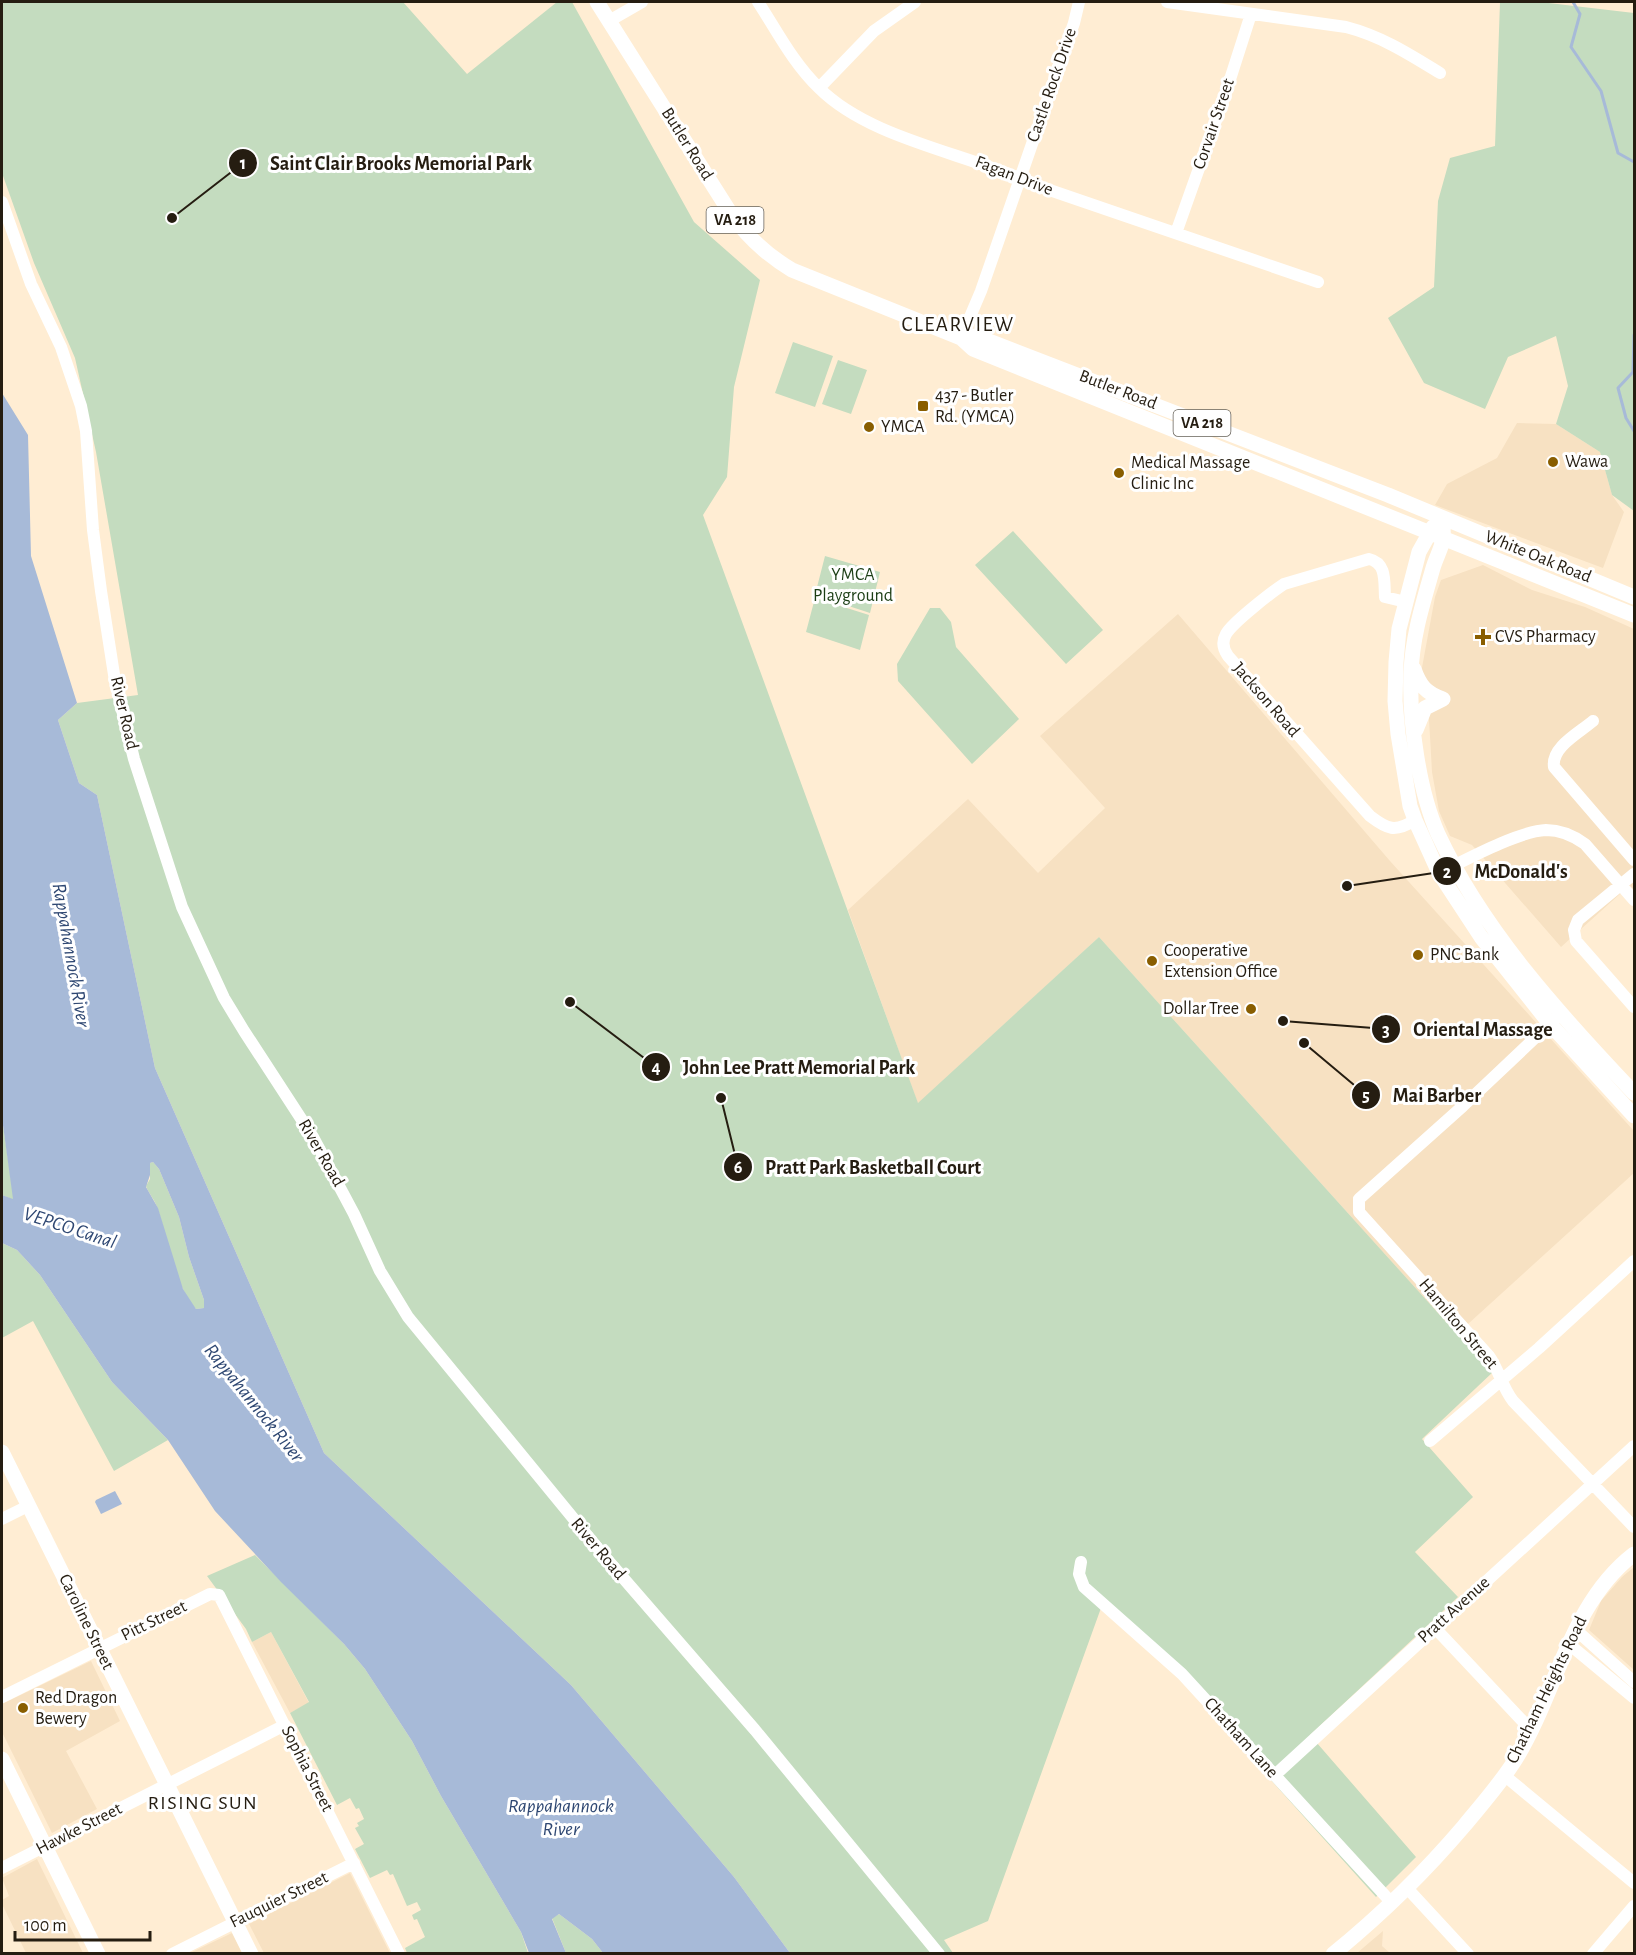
<svg xmlns="http://www.w3.org/2000/svg" width="1636" height="1955" viewBox="0 0 1636 1955" font-family="'Alegreya Sans',sans-serif">
<style>
.built{fill:#f7e1c2}
.green{fill:#c4dcbf}
.water{fill:#a7bad8;fill-rule:evenodd}
.lines{fill:none;stroke-linecap:round;stroke-linejoin:round}
.stream{stroke:#a7bad8;stroke-width:3}
.minor{stroke:#fff;stroke-width:12}
.major{stroke:#fff;stroke-width:15}
.poi-dot{fill:#895e00;stroke:#fff;stroke-width:2}
.labels{text-anchor:middle;dominant-baseline:central;stroke-width:6;stroke-linejoin:round;paint-order:stroke}
.shield{fill:#fff;stroke:#666158;stroke-width:1.5}
.shield-label{font-size:16px;font-weight:bold;fill:#251d11}
.street-label{font-size:18px;fill:#251d11;stroke:#fff}
.poi-label{font-size:18px;fill:#251d11;stroke:#fff;text-anchor:start}
.park-label{font-size:18px;fill:#1c3e15;stroke:#fff}
.water-label{font-size:20px;font-style:italic;fill:#2e4772;stroke:#fff}
.neighbourhood-label{font-size:20px;letter-spacing:1.5px;fill:#251d11;stroke:#fff}
.quarter-label{font-size:21px;letter-spacing:1.5px;fill:#251d11;stroke:#fff}
.leader{fill:none;stroke:#251d11;stroke-width:2}
.callout-dot{fill:#251d11;stroke:#fff;stroke-width:2}
.mark-label{font-size:18px;text-anchor:middle;font-weight:bold;fill:#fff}
.callout-label{font-size:20px;text-anchor:middle;font-weight:bold;fill:#251d11;stroke:#fff;stroke-width:6;stroke-linejoin:round;paint-order:stroke}
</style>
<rect width="100%" height="100%" fill="#ffedd3"/>
<path class="built" d="M1517 423 1556 424 1600 452 1612 495 1624 512 1603 568 1435 505 1447 484 1497 458Z
M1483 565 1532 590 1585 607 1634 629V890L1630 885 1561 947 1472 845 1450 836 1439 811 1432 772 1427 683 1421 673 1435 597 1441 580Z
M1178 614 1390 861 1634 1131V1173L1457 1334 1099 937 918 1104 848 910 968 799 1038 873 1105 808 1040 736Z
M1634 1567V1670L1589 1630 1601 1601 1622 1577Z
M271 1632 309 1703 290 1713 252 1642Z
M91 1661 120 1721 66 1751 97 1809 52 1833 2 1732V1704Z
M37 1859 83 1953H26L2 1904V1900L9 1896 2 1878Z
M350 1873 390 1953H264L249 1924Z
M1383 1931 1382 1946 1390 1953H1357Z
M232 1933 242 1953H190Z"/>
<path class="green" d="M2 2H403L467 74 557 2H572L694 222 760 280 734 387 727 477 703 515 918 1103 1099 937 1457 1334 1494 1371 1422 1439 1473 1497 1415 1552 1458 1597 1310 1735 1416 1857 1376 1897 1180 1679 1101 1608 988 1921 944 1940 953 1953H790L734 1877 571 1685 324 1453 155 1068 97 795 79 783 58 720 77 703 138 695 96 452 75 358 34 263 2 173Z
M1500 2H1540L1634 13V511L1612 495 1600 452 1556 424 1568 386 1556 336 1508 357 1485 409 1424 383 1388 318 1434 287 1438 201 1450 158 1495 146Z
M793 342 833 356 815 407 775 393Z
M838 360 867 370 851 414 822 404Z
M1013 531 1103 630 1066 664 975 565Z
M825 556 880 572 870 613 815 595Z
M815 598 869 615 860 650 806 632Z
M930 608H940L951 622 956 647 1019 719 972 764 898 681 897 664Z
M2 1118 14 1200 2 1195Z
M153 1162 159 1169 179 1217 189 1257 204 1300V1308L196 1309C176 1290 167 1234 157 1207 155 1200 149 1194 146 1186L150 1179V1163Z
M2 1243 17 1250 40 1275 112 1382 168 1440 114 1471 33 1321 2 1338Z
M255 1555 344 1644 365 1669 412 1741 441 1796 521 1932 528 1953H407L405 1948 425 1937 417 1919 414 1920 412 1915 421 1910 417 1902 407 1906 393 1874 390 1875 387 1870 370 1878 355 1849 364 1844 355 1828 359 1826 357 1823 364 1819 359 1808 356 1809 350 1798 337 1805 290 1713 309 1702 271 1632 252 1642 246 1629 207 1576Z
M559 1914 592 1939 603 1953H566L552 1918Z"/>
<path class="water" d="M2 393 28 435 31 556 77 703 58 720 79 783 97 795 155 1068 324 1453 571 1685 734 1877 790 1953H603L592 1939 559 1914 552 1919 566 1953H529L521 1932 441 1796 412 1741 365 1669 344 1644 281 1582 215 1511 168 1440 112 1382 40 1275 17 1250 2 1243V1195L13 1199 2 1118ZM153 1162 159 1169 179 1217 189 1257 204 1300V1308L196 1309 183 1289 158 1208 146 1187 150 1175V1163Z
M115 1491 122 1504 101 1514 95 1502 96 1500Z"/>
<g class="lines">
<path class="stream" d="M1573 2 1580 14 1571 47 1601 91 1618 153 1634 162
M1634 335 1633 372 1618 388 1626 418 1634 431"/>
<path class="minor" d="M758 2C777 31 793 63 819 88 871 140 968 153 1035 185L1318 282
M1167 2 1346 27C1381 36 1409 54 1440 73
M609 21 642 2
M819 88 874 31 915 2
M2 202 31 284 61 347 81 406 86 431 93 530 101 591 115 681 134 759 182 907 224 998 244 1031 313 1137 354 1214 380 1271 408 1317 605 1557 755 1730 939 1954
M1176 233 1225 95 1251 14
M961 338 981 291 1074 23 1079 2
M1406 602 1385 597C1384 582 1387 563 1369 559L1284 584C1272 592 1233 622 1226 634 1222 641 1223 649 1228 656L1370 816C1387 829 1395 833 1415 820
M1593 721C1579 733 1551 747 1554 767L1634 860
M1447 869C1471 857 1520 831 1546 830 1561 830 1574 836 1585 844L1634 900
M1634 874 1578 920 1574 930 1576 941 1634 1007
M1555 1019 1463 1106 1359 1199V1212L1489 1356C1499 1370 1502 1387 1513 1401L1634 1527
M1430 1441 1539 1348 1634 1261
M2 1519 28 1506
M1081 1562 1079 1574 1084 1587 1182 1674 1391 1902
M1435 1628 1531 1730
M1576 1630 1634 1682
M1570 1645 1634 1698
M2 1697 210 1594 219 1595 399 1954
M1275 1775 1634 1446
M1505 1776 1634 1883
M2 1868 285 1725
M1407 1888 1468 1954
M172 1954 354 1863
M1593 1954 1634 1906"/>
<path class="major" d="M597 2 731 214C748 238 767 255 792 270L961 338 973 349 1634 615
M961 338 976 336 1388 495 1634 597
M1433 527 1419 552 1399 629 1396 662 1395 701 1398 734 1410 806 1415 820 1439 873 1481 937 1550 1024 1634 1116
M1443 529C1445 544 1437 554 1433 568 1423 603 1412 637 1411 674 1409 721 1419 791 1438 834 1483 931 1561 1016 1634 1093
M1414 669C1420 686 1426 693 1443 699
M1416 730 1425 708 1443 699
M2 1452 251 1954
M2 1759 98 1954
M1333 1954C1381 1915 1424 1873 1464 1826 1482 1804 1502 1782 1517 1757 1557 1691 1570 1603 1634 1554"/>
</g>
<g class="poi-dot">
<rect x="917" y="400" width="12" height="12" rx="3"/>
<circle cx="869" cy="427" r="6"/>
<circle cx="1553" cy="462" r="6"/>
<circle cx="1119" cy="473" r="6"/>
<path d="M1480 628h6v6h6v6h-6v6h-6v-6h-6v-6h6z"/>
<circle cx="1418" cy="955" r="6"/>
<circle cx="1152" cy="961" r="6"/>
<circle cx="1251" cy="1009" r="6"/>
<circle cx="23" cy="1708" r="6"/>
</g>
<g class="labels">
<g class="shield">
<rect x="706.5" y="207" width="57" height="26" rx="4.5"/>
<rect x="1173.5" y="410" width="57" height="26" rx="4.5"/>
</g>
<g class="shield-label">
<text x="735" y="220">VA 218</text>
<text x="1202" y="423">VA 218</text>
</g>
<g class="street-label">
<text transform="translate(1052 85) rotate(-71)">Castle Rock Drive</text>
<text transform="translate(1214 124) rotate(-71)">Corvair Street</text>
<text transform="translate(687 144) rotate(58)">Butler Road</text>
<text transform="translate(1014 176) rotate(21)">Fagan Drive</text>
<text transform="translate(1118 390) rotate(21)">Butler Road</text>
<text transform="translate(1538 557) rotate(22)">White Oak Road</text>
<text transform="translate(1266 700) rotate(49)">Jackson Road</text>
<text transform="translate(124 713) rotate(77)">River Road</text>
<text transform="translate(321 1153) rotate(60)">River Road</text>
<text transform="translate(1458 1324) rotate(50)">Hamilton Street</text>
<text transform="translate(598 1549) rotate(50)">River Road</text>
<text transform="translate(1454 1610) rotate(-42)">Pratt Avenue</text>
<text transform="translate(154 1621) rotate(-26)">Pitt Street</text>
<text transform="translate(86 1622) rotate(64)">Caroline Street</text>
<text transform="translate(1547 1690) rotate(-64)">Chatham Heights Road</text>
<text transform="translate(1241 1738) rotate(48)">Chatham Lane</text>
<text transform="translate(307 1769) rotate(63)">Sophia Street</text>
<text transform="translate(79 1829) rotate(-27)">Hawke Street</text>
<text transform="translate(279 1900) rotate(-26)">Fauquier Street</text>
</g>
<g class="poi-label">
<text x="935" y="396">437 - Butler<tspan x="935" dy="21">Rd. (YMCA)</tspan></text>
<text x="881" y="427">YMCA</text>
<text x="1565" y="462">Wawa</text>
<text x="1131" y="463">Medical Massage<tspan x="1131" dy="21">Clinic Inc</tspan></text>
<text x="1495" y="637">CVS Pharmacy</text>
<text x="1164" y="951">Cooperative<tspan x="1164" dy="21">Extension Office</tspan></text>
<text x="1430" y="955">PNC Bank</text>
<text x="1239" y="1009" text-anchor="end">Dollar Tree</text>
<text x="35" y="1698">Red Dragon<tspan x="35" dy="21">Bewery</tspan></text>
</g>
<g class="park-label">
<text x="853" y="575">YMCA<tspan x="853" dy="21">Playground</tspan></text>
</g>
<g class="water-label">
<text transform="translate(71 955) rotate(80)">Rappahannock River</text>
<text transform="translate(70 1228) rotate(18)">VEPCO Canal</text>
<text transform="translate(254 1403) rotate(51)">Rappahannock River</text>
<text x="561" y="1806">Rappahannock<tspan x="561" dy="23">River</tspan></text>
</g>
<g class="neighbourhood-label">
<text x="203" y="1803">RISING SUN</text>
</g>
<g class="quarter-label">
<text x="958" y="324">CLEARVIEW</text>
</g>
</g>
<path class="leader" d="M172 218L243 163M1347 886L1447 871M1283 1021L1386 1029M570 1002L656 1067M1304 1043L1366 1095M721 1098L738 1167"/>
<g class="callout-dot">
<circle cx="172" cy="218" r="6"/>
<circle cx="1347" cy="886" r="6"/>
<circle cx="1283" cy="1021" r="6"/>
<circle cx="570" cy="1002" r="6"/>
<circle cx="1304" cy="1043" r="6"/>
<circle cx="721" cy="1098" r="6"/>
<circle cx="243" cy="163" r="15"/>
<circle cx="1447" cy="871" r="15"/>
<circle cx="1386" cy="1029" r="15"/>
<circle cx="656" cy="1067" r="15"/>
<circle cx="1366" cy="1095" r="15"/>
<circle cx="738" cy="1167" r="15"/>
</g>
<g class="mark-label">
<text x="243" y="169">1</text>
<text x="1447" y="878">2</text>
<text x="1386" y="1036">3</text>
<text x="656" y="1073">4</text>
<text x="1366" y="1101">5</text>
<text x="738" y="1173">6</text>
</g>
<g class="callout-label">
<text x="401" y="170">Saint Clair Brooks Memorial Park</text>
<text x="1521" y="878">McDonald's</text>
<text x="1483" y="1036">Oriental Massage</text>
<text x="799" y="1074">John Lee Pratt Memorial Park</text>
<text x="1437" y="1102">Mai Barber</text>
<text x="873" y="1174">Pratt Park Basketball Court</text>
</g>
<rect width="1636" height="1955" fill="none" stroke="#251d11" stroke-width="6"/>
<path d="M15 1931v9h135v-9" fill="none" stroke="#251d11" stroke-width="3"/>
<text x="24" y="1931" font-size="18" fill="#251d11" stroke="#ffffff" stroke-width="4.5" paint-order="stroke">100 m</text>
</svg>
